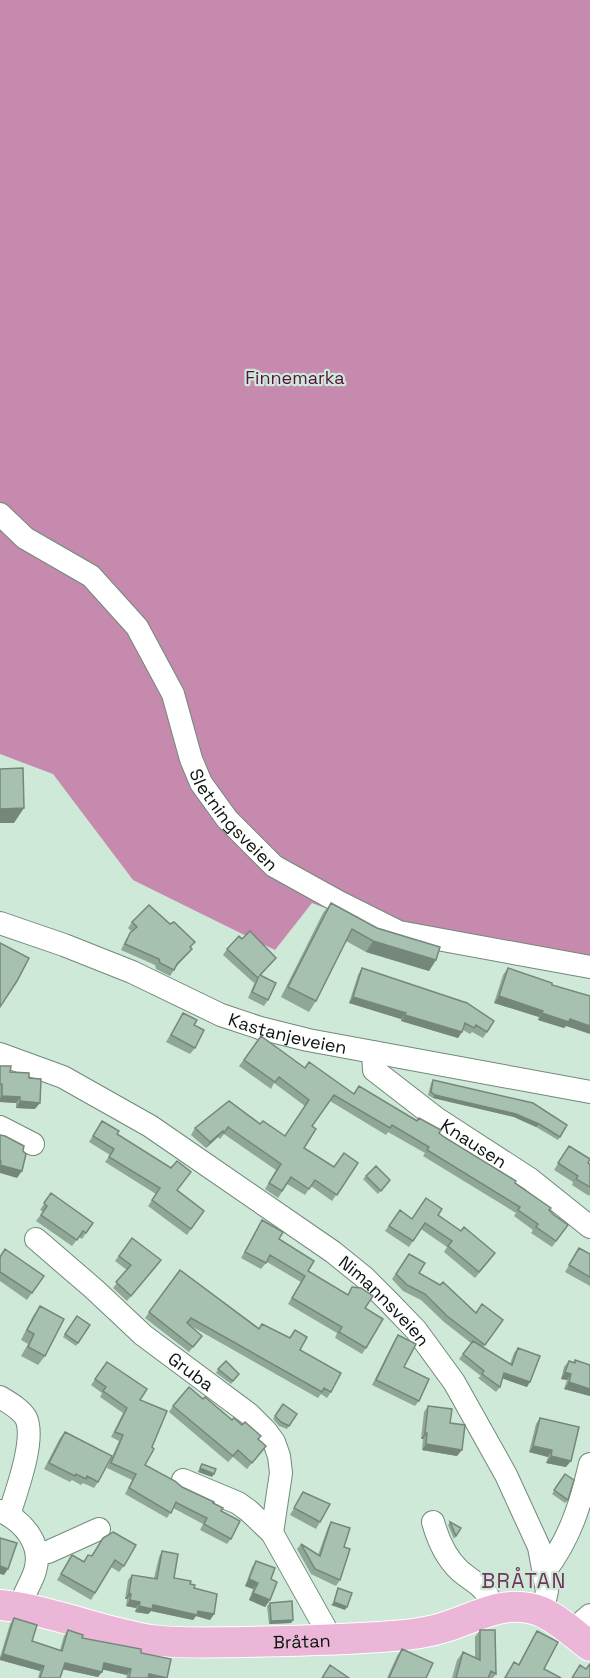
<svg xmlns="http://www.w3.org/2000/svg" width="590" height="1678" viewBox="0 0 590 1678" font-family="'Space Grotesk',sans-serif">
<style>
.forest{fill:#c68aae}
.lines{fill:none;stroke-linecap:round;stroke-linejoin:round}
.minor-casing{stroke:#71897a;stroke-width:24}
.major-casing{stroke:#fff;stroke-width:32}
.minor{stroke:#fff;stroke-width:22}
.major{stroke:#ebb6d7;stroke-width:30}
.wall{fill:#90a697}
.shaded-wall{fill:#75877b}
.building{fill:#a7c1b0;stroke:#75877b;stroke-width:1.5}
.labels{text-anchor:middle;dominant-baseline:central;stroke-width:4.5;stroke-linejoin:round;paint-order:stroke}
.park-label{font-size:18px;fill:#571042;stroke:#cee9d7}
.street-label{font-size:18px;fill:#0c1510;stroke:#cee9d7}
.quarter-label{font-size:21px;letter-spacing:1.5px;fill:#71345c;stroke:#cee9d7}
</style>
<rect width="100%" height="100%" fill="#cee9d7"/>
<path class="forest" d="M0 0H590V978L396 934 312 903 275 950 133 880 53 774 0 754Z"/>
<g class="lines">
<defs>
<g id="minor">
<path id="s1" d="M0 514 25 538 91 576 137 627 173 694 191 759 201 783 227 819 274 866 339 902 399 932 590 967"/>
<path id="s2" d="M0 923 64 945 132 972 221 1015 260 1028 308 1040 590 1092"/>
<path id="s3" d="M373 1052 374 1070 436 1118 530 1179 590 1227"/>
<path id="s4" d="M0 1054 63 1077 150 1126 333 1252 364 1277 389 1302 416 1330 454 1382 506 1475 539 1547 547 1591 542 1613"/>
<path d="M0 1127 33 1144"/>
<path id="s5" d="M36 1239 94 1289 143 1335 249 1414 266 1431 274 1442 279 1456 281 1473 272 1533"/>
<path d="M0 1397C8 1402 21 1409 26 1418 36 1440 16 1492 9 1515"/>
<path d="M183 1480 238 1503 249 1511 272 1533 332 1640"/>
<path d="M0 1511C24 1521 43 1545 35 1571 31 1584 23 1594 20 1607"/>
<path d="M433 1522C438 1540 446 1558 460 1571 478 1586 484 1584 494 1609"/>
<path d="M37 1554 48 1552 99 1529"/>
<path d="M545 1571C570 1539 581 1503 590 1464"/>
<path d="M571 1632 590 1615"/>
</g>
<g id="major">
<path id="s6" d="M0 1605C51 1610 100 1632 151 1640 182 1644 215 1642 246 1642 295 1641 344 1640 392 1636 409 1635 426 1633 442 1628 476 1618 505 1597 542 1612 560 1620 575 1635 590 1646"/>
</g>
</defs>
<use href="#minor" class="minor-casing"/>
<use href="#major" class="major-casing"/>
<use href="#minor" class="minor"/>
<use href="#major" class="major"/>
</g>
<path class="wall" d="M331 903 436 960 429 971 366 952 346 941 316 1001 309 1012 281 997 323 913Z
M132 922 192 949 188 954 176 967 170 976 156 969 155 965 121 950 126 939 132 932 128 928Z
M242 939 276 958 261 975 268 1000 264 1006 248 998 255 982 254 983 223 955 227 949Z
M362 968 467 1003 487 1032 483 1038 472 1032 470 1034 463 1030 458 1038 401 1021V1019L349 1003 358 975Z
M508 968 552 985 566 1026 564 1028 538 1020 539 1017 494 1003 503 975Z
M183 1013 194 1025 195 1048 190 1054 166 1042Z
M261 1036 305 1068 354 1094 359 1086 439 1133 515 1183 549 1210 554 1215 568 1225 552 1247 531 1233 533 1230 514 1216 516 1213 423 1156 425 1153 388 1132 386 1135 330 1101 312 1126 304 1148 334 1167 358 1163 332 1201 311 1186 305 1195 287 1184 278 1198 265 1189 276 1170 224 1134 220 1139 218 1137 206 1148 191 1135 195 1128 260 1124 285 1136 305 1106 274 1083 271 1089 239 1066Z
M0 1066 10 1072 29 1078 35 1109 16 1108V1103L0 1102Z
M433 1080 533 1103 560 1137 558 1140 536 1127 514 1117 433 1098 428 1095 431 1083Z
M102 1121 177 1190 204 1211 187 1235 148 1206 156 1194 105 1162 110 1155 89 1142Z
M569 1146 590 1164V1194L589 1196 572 1185 573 1182 554 1170Z
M366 1176 390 1180 378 1194 363 1179Z
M51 1193 93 1223 82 1239 79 1237 72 1246 36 1221 43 1212 40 1210Z
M400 1210 412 1219 438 1215 491 1259 475 1278 444 1252 447 1247 421 1229 409 1247 385 1231Z
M262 1220 308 1271 365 1308 366 1348 362 1354 335 1338 337 1333 288 1304 301 1282 267 1262 261 1269 241 1258Z
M132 1238 157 1266 127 1301 113 1288 127 1270 115 1261Z
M579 1248 590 1254V1286L565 1272Z
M409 1254 419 1273 476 1313 503 1320 483 1347 510 1364 514 1353 518 1348 527 1387 502 1378 500 1387 496 1392 478 1378 481 1376 459 1359 471 1343 444 1322 421 1300 403 1291 392 1279Z
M0 1256 44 1276 27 1300 0 1281Z
M180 1270 259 1328 289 1338 295 1330 300 1350 331 1392 327 1398 321 1394 318 1398 191 1326 202 1336 189 1352 145 1318Z
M40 1306 45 1356 38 1365 21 1356 28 1344 21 1340 33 1316Z
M77 1316 90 1325 76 1346 63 1337Z
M398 1335 404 1367 419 1401 415 1406 372 1385 394 1341Z
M575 1360 590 1365V1396L564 1389 567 1380 561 1379 564 1367 569 1361 574 1362Z
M107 1362 140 1400 145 1465 182 1487 213 1503 221 1511 231 1539 227 1544 200 1530 203 1524 175 1509 173 1508 167 1518 125 1494 132 1480 107 1468 119 1441 111 1437 123 1413 100 1397 102 1393 91 1385Z
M218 1369 239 1374 231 1384 216 1373Z
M203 1399 232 1420 266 1446 247 1469 233 1457 228 1462 169 1412 173 1406Z
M283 1404 297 1414 287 1429 279 1426 273 1419Z
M428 1406 450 1423 457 1456 422 1450 423 1439H421L424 1412Z
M540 1418 566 1467 546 1463 548 1457 529 1452 536 1424Z
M65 1432 98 1482 94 1488 83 1483 81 1485 72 1480 70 1482 44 1469 60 1438Z
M565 1474 568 1500 565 1503 552 1494Z
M303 1492 320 1522 316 1529 290 1515Z
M331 1522 344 1547 340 1580 336 1586 311 1574 297 1549 301 1544 318 1555 328 1527Z
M450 1522 461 1528 454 1539 448 1525Z
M103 1538 124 1566 119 1572 111 1567 91 1600 57 1580 72 1555 84 1561 88 1555 91 1556Z
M162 1551 174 1578 194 1588 214 1614 210 1620 196 1616 193 1620 151 1611 148 1614 135 1612 136 1608 126 1606 127 1599H125L128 1580 132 1575 154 1578 159 1557Z
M256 1561 271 1579 270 1600 265 1607 249 1600 253 1589 245 1586 252 1567Z
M270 1603 293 1620 291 1623 269 1624 267 1606Z
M14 1618 32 1641 60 1650 64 1636 68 1630 82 1638 141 1653 167 1678H126L127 1675 103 1669 98 1677 63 1669 60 1678H38L40 1671 0 1660V1657L10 1624Z
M480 1630 496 1674 493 1678H452L457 1660 463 1652 475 1658V1637Z
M537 1631 544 1669 561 1678H504L514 1662 518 1665 533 1637Z
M402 1649 426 1678H387L397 1656Z"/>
<path class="shaded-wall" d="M24 808 14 823H0V809Z
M373 941 436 960 429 971 366 952Z
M499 996 543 1011 539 1017 494 1003Z
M353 997 406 1013 401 1019 349 1003Z
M542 1013 570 1019 590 1026V1034L566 1026 564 1028 538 1020Z
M405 1015 462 1032 458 1038 401 1021Z
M435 1095 516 1114 539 1124 536 1127 514 1117 433 1098Z
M2 1096 20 1097 16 1103 0 1102V1098Z
M20 1101 40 1103 35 1109 16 1108Z
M223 1131 218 1137 206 1148 210 1142Z
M0 1165 22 1171 17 1178 0 1173Z
M565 1372 571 1374 567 1380 561 1379Z
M504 1373 530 1382 527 1387 501 1378Z
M569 1382 590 1389V1396L564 1389Z
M425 1433H427L423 1439H421Z
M426 1444 462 1450 457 1456 422 1450Z
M533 1446 552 1450 548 1457 529 1452Z
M551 1456 571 1461 566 1467 546 1463Z
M200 1468 214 1474 212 1477 198 1472Z
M0 1566 8 1569 4 1575 0 1574Z
M249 1579 258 1583 253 1589 245 1586Z
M129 1593 131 1594 127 1599H125Z
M253 1593 270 1600 265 1607 249 1600Z
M130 1600 140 1602 136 1608 126 1606Z
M334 1602 347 1607 345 1610 331 1605Z
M153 1605 198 1611 214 1614 210 1620 196 1616 193 1620 151 1611 148 1614 135 1612 139 1606Z
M293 1620 291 1623 269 1624 271 1621Z
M3 1654 44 1666 40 1671 0 1660V1658Z
M65 1663 102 1672 98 1677 61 1669Z
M104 1663 131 1669 127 1675 100 1669Z
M149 1674 167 1678H147Z"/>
<path class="building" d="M23 768 24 808 0 809V769Z
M331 903 377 928 440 947 436 960 373 941 352 929 316 1001 288 987Z
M149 905 170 924 174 922 195 942 190 947 192 949 177 964 174 970 160 963 159 959 125 944 130 933 137 927 132 922Z
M250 931 276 958 260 975 276 983 268 1000 252 992 259 976 258 978 227 949 239 936 242 939Z
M0 943 29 958 17 981 0 1007Z
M362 968 467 1003 494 1021 487 1032 476 1025 474 1028 465 1023 462 1032 405 1015 406 1013 353 997Z
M508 968 552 983V985L590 996V1026L570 1019 569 1022 542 1013 543 1011 499 996Z
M183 1013 197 1020 194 1025 204 1030 195 1048 171 1035Z
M261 1036 305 1068 309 1062 354 1094 359 1086 417 1121 419 1118 441 1130 439 1133 444 1137 516 1181 515 1183 551 1208 549 1210 554 1215 568 1225 556 1241 536 1227 538 1224 518 1210 520 1207 427 1150 429 1147 392 1125 390 1128 334 1095 312 1126 316 1129 304 1148 334 1167 344 1153 358 1163 337 1195 315 1180 309 1189 291 1177 282 1191 269 1183 281 1164 228 1127 224 1133 223 1131 210 1142 195 1128 229 1101 260 1124 263 1121 285 1136 309 1100 279 1077 275 1082 244 1060Z
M0 1066H11L10 1072 29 1073V1078L41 1079 40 1103 20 1101V1097L2 1096V1084H0Z
M433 1080 533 1103 567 1125 560 1137 539 1124 516 1114 435 1095 431 1092Z
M102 1121 119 1131 117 1134 171 1168 177 1161 191 1172 177 1190 204 1211 191 1229 152 1200 160 1188 109 1157 114 1149 93 1136Z
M0 1135 5 1136 24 1146 23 1151 26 1154 22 1171 0 1165 1 1161 0 1160Z
M569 1146 590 1159 588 1163 590 1164V1187L576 1179 578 1176 558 1163Z
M376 1166 390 1180 381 1191 366 1176Z
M51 1193 93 1223 86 1233 83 1231 77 1240 41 1215 47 1206 44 1203Z
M426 1198 442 1209 438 1215 461 1231 464 1227 495 1253 479 1272 448 1246 452 1241 425 1223 413 1241 389 1226 400 1210 412 1219Z
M262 1220 283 1232 279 1239 314 1261 308 1271 348 1295 352 1287 361 1288 373 1296 365 1308 383 1319 366 1348 339 1332 342 1327 292 1298 305 1276 270 1255 266 1263 245 1252Z
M132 1238 161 1260 131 1296 116 1282 131 1265 119 1256Z
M579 1248 590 1254V1277L569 1265Z
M5 1249 44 1276 32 1293 0 1272V1257Z
M409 1254 425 1263 419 1273 440 1285 443 1282 476 1313 482 1304 503 1320 485 1345 447 1316 425 1294 407 1285 396 1274Z
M180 1270 259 1329 262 1324 290 1338 295 1330 307 1337 300 1350 341 1373 331 1392 324 1388 322 1392 191 1318 187 1323 202 1336 193 1347 149 1312Z
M40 1306 64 1319 45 1356 28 1347 34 1334 27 1330Z
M77 1316 90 1325 78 1343 65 1334Z
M398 1335 416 1344 404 1367 429 1379 419 1401 376 1380Z
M473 1341 512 1365 518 1348 540 1356 530 1382 504 1373 500 1387 482 1374 484 1371 463 1354Z
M575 1360 590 1365V1389L569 1382 571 1374 565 1372 569 1361 575 1363Z
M226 1361 239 1374 233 1381 218 1369Z
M107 1362 147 1389 140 1400 167 1411 152 1447 154 1449 145 1465 175 1481 182 1487 214 1502 213 1503 223 1508 221 1511 240 1521 231 1539 204 1524 207 1518 179 1504 176 1502 171 1513 129 1488 136 1474 111 1463 123 1435 115 1432 127 1408 103 1391 106 1387 95 1379Z
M189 1387 203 1399 205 1397 232 1420 234 1418 242 1425 245 1422 261 1436 258 1439 266 1446 252 1463 238 1450 233 1456 173 1406Z
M283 1404 297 1414 289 1426 281 1422 275 1416Z
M428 1406 452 1409 450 1423 465 1425 462 1450 426 1444 427 1433H425Z
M540 1418 579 1427 571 1461 551 1456 552 1450 533 1446Z
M65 1432 112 1456 98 1482 87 1476 86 1479 76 1474 75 1476 49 1463Z
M202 1464 216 1469 214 1474 200 1468Z
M565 1474 574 1480 568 1500 554 1490Z
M303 1492 330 1504 320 1522 294 1508Z
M331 1522 350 1528 344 1547 350 1549 340 1580 315 1569 301 1544 320 1556Z
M450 1522 461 1528 456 1536Z
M113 1532 136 1545 124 1566 115 1560 95 1593 61 1574 72 1555 84 1562 88 1555 92 1556 103 1538Z
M0 1538 17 1543 8 1569 0 1566Z
M162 1551 178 1554 174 1578 191 1581 190 1584 195 1585 194 1588 217 1594 214 1614 198 1611 197 1615 153 1605 152 1609 139 1606 140 1602 130 1600 131 1594 129 1593 132 1575 157 1579Z
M256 1561 275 1568 271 1579 277 1582 270 1600 253 1593 258 1583 249 1579Z
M338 1588 352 1593 347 1607 334 1602Z
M292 1601 293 1620 271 1621 270 1603Z
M14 1618 37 1625 32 1641 62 1651 68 1630 83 1635 82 1638 141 1649V1653L171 1659 167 1678 149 1674 148 1678H129L131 1669 104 1663 102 1672 65 1663 60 1678H40L44 1666 3 1654Z
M480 1630H495L496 1674 491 1671 488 1678H456L463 1652 480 1660Z
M537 1631 558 1642 544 1669 561 1678H505L514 1662 519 1665Z
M402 1649 433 1663 426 1678H389Z
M590 1664V1678H572L580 1665 586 1669Z
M330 1665 349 1678H322Z"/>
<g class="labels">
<g class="park-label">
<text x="295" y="377">Finnemarka</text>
</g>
<g class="street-label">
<text stroke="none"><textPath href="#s1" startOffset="398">Sletningsveien</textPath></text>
<text stroke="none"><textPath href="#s2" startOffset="309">Kastanjeveien</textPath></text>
<text stroke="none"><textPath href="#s3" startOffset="142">Knausen</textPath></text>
<text stroke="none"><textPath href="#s4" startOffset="460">Nimannsveien</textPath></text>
<text stroke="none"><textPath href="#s5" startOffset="204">Gruba</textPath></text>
<text stroke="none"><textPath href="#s6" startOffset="306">Bråtan</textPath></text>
</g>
<g class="quarter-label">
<text x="524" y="1580">BRÅTAN</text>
</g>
</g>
</svg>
